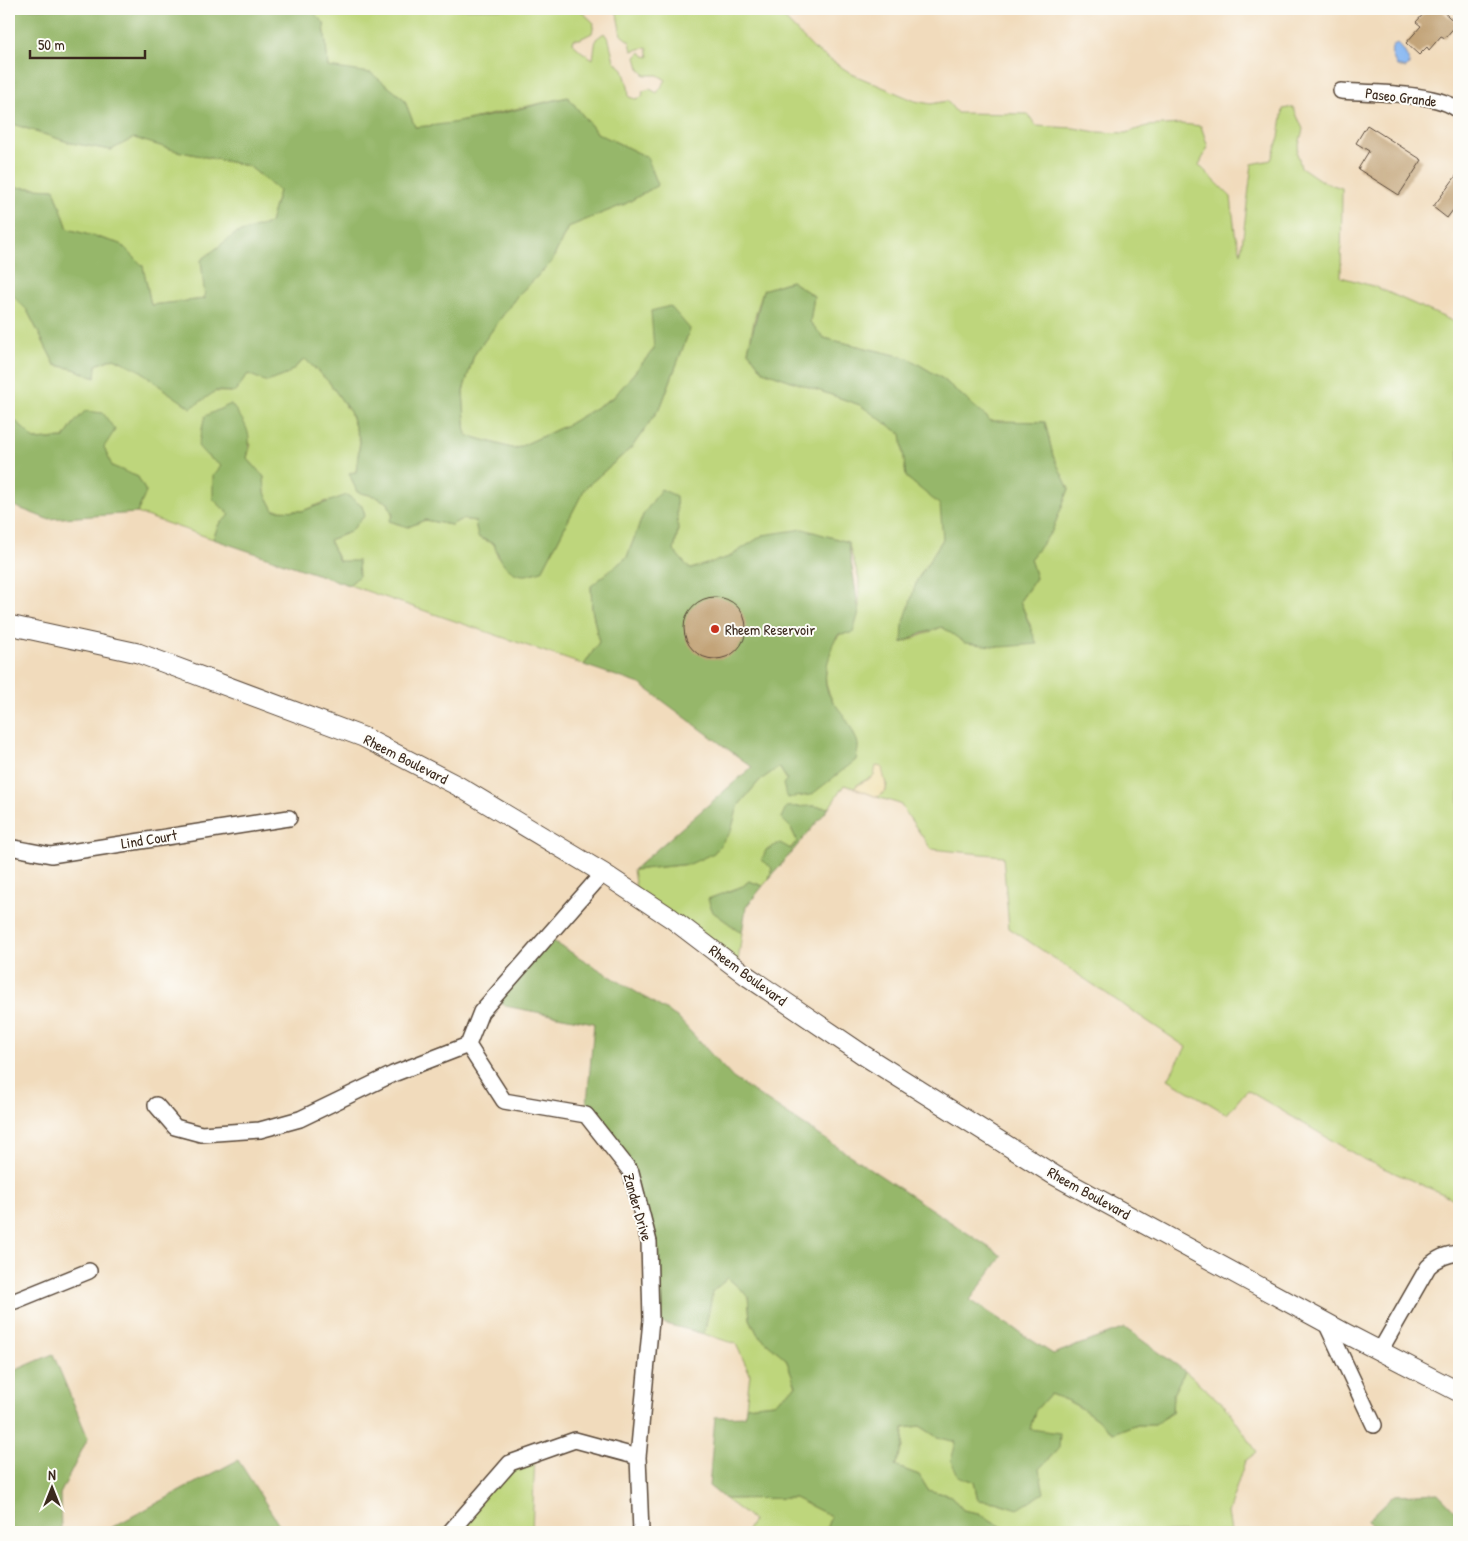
<svg xmlns="http://www.w3.org/2000/svg" width="1468" height="1541" viewBox="0 0 1468 1541" font-family="'Patrick Hand',sans-serif">
<style>
.green{fill:#bed67b;stroke:#7c804c;fill-rule:evenodd}
.forest{fill:#96b76b;stroke:#687044}
.sand{fill:#eeda9e;stroke:#94825e}
.water{fill:#87b7f2;stroke:#617088}
.building{fill:#c3a479}
.lines{fill:none;stroke-linecap:round;stroke-linejoin:round}
.minor-casing{stroke:#564536;stroke-width:18}
.tertiary-casing{stroke:#564536;stroke-width:21}
.minor{stroke:#fff;stroke-width:15}
.tertiary{stroke:#fff;stroke-width:19}
.poi-dot{fill:#c8321e;stroke:#fdfcf7;stroke-width:2}
.labels{text-anchor:middle;dominant-baseline:central;stroke-width:4;stroke-linejoin:round;paint-order:stroke}
.street-label{font-size:15px;fill:#3b2a1e;stroke:#fdfcf7}
.poi-label{font-size:15px;fill:#3b2a1e;stroke:#fdfcf7;text-anchor:start}
</style>
<rect width="100%" height="100%" fill="#fdfcf7"/>
<filter id="ink" filterUnits="userSpaceOnUse"><feTurbulence type="fractalNoise" baseFrequency=".02" numOctaves="2"/><feDisplacementMap in="SourceGraphic" scale="10" xChannelSelector="R" yChannelSelector="G"/><feConvolveMatrix kernelMatrix="1 2 1 2 8 2 1 2 1" color-interpolation-filters="sRGB"/></filter>
<filter id="wash" filterUnits="userSpaceOnUse"><feTurbulence type="fractalNoise" baseFrequency=".0096" numOctaves="4" result="noise"/><feDisplacementMap in="SourceGraphic" scale="20" xChannelSelector="R" yChannelSelector="G"/><feGaussianBlur stdDeviation="1.12" result="paint"/><feColorMatrix in="noise" values="0 0 0 0 0 0 0 0 0 0 0 0 0 0 0 0 0 1.4 0 .05"/><feComposite in="paint" operator="in"/></filter>
<g filter="url(#wash)">
<rect width="100%" height="100%" fill="#f1dbbc"/>
<path class="green" d="M310 9H579L594 23 592 33 580 39H573L572 43 582 52 593 59 596 39 604 33 609 40 614 61 623 69 628 86 629 97 636 99 642 97 643 91 650 89 657 93 666 80 658 75H645L639 68 636 57 641 52 644 56 649 57 647 47 632 51 630 42 621 35 616 9H775L814 49 852 74 915 101 931 104 947 101 957 113 1028 114 1036 126 1074 128 1096 132 1126 133 1147 126 1181 124 1201 126 1208 147 1199 165 1231 197 1235 233 1241 253 1252 164 1271 160 1279 138 1283 109 1293 107 1303 129 1297 153 1301 167 1323 182 1342 188 1341 277 1376 287 1459 324V1201L1365 1160 1247 1090 1227 1114 1168 1079 1186 1047 1009 928 1003 856 931 849 900 804 877 797 886 791 887 784 883 776C873 776 860 781 854 788L844 785 829 808 812 806 781 818 791 828 797 841 772 868 769 879 763 886 749 881 743 886 708 899 713 912 742 933 737 969 637 895 633 870 690 864 731 831 738 806 759 781 779 767 787 780V797L837 708C828 694 823 682 827 665 828 658 831 652 831 645L859 612V579L848 542 764 535 729 557 690 570 674 551 678 529 643 515 627 557 591 587 592 609 599 642 584 665 349 585 359 576 339 561 329 540 350 532 365 515 327 501 302 511 274 510 265 493 264 477 247 458 251 444 206 455 222 466 230 516 219 524 213 539 137 513 146 492 138 477 111 466 74 423 64 438 35 440 16 421 9 417V292L27 310 55 365 74 369 95 378 96 365 114 358 141 371 166 391 235 392 248 374 286 375 305 359 329 382 350 412 360 441 356 472 350 473 357 492 374 496 388 503 395 523 408 527 425 520 451 525 462 519 475 521 478 537 494 544 498 557 542 571 585 488 632 447 661 406 690 329 654 349 614 397 567 425 515 449 466 435 463 391 474 355 517 296 551 263 568 227 625 204 658 185 647 157 597 133 568 97 445 125 415 127 404 99 371 74 328 68 324 23ZM791 281 814 296 810 322 824 338 908 358 943 379 991 421 1045 422 1053 456 1069 489 1052 531 1030 559 1036 578 1020 601 1031 627 966 643 942 627 902 643 917 580 943 539 941 505 906 477 902 434 860 405 763 371 748 351 755 317 763 290Z
M9 119 16 125 71 143 111 150 134 137 177 151 249 166 279 191 270 223 235 234 205 299 151 305 143 266 121 244 68 229 54 189 9 187Z
M728 1278 748 1296 750 1319 758 1335 786 1359 796 1386 774 1403 746 1406 750 1374 736 1344 704 1334 713 1291Z
M1185 1371 1227 1408 1257 1452 1245 1461 1228 1513 1231 1532H1011L978 1513 963 1510 951 1496 928 1490 919 1475 895 1466 903 1447 904 1428 920 1426 937 1437 957 1442 958 1476 974 1482 978 1500 995 1502 1018 1509 1039 1469 1059 1448 1030 1429 1035 1411 1050 1394C1077 1403 1091 1414 1113 1433L1134 1425H1155L1172 1412 1173 1394Z
M535 1454 532 1532H453L510 1463Z
M795 1498 831 1516 825 1532H746L753 1520 725 1499Z"/>
<path class="forest" d="M9 9H310L324 23 328 67 371 73 404 99 415 127C467 124 517 109 568 97L597 133 647 157 658 185 625 204 568 227 551 263 517 296 474 355 463 391 466 435 515 449 567 425 614 397 654 349 651 311 670 306 690 329 661 406 632 447 585 488 542 571C537 572 531 574 526 575 508 576 499 559 494 544L478 537 475 521 462 519 451 525 425 520 408 527 389 521 393 515 388 503 374 496 357 492 349 473 356 472 360 441 350 412 329 382 305 359 286 375 267 382 248 374 235 392 216 391 191 408 166 391 141 371 114 358 96 365 95 378 74 369 55 365 27 310 9 292V187L54 189 68 229 121 244 143 266 151 305 205 299 201 260 235 234 270 223 279 191 249 166 177 151 134 138 111 150 71 143 16 125 9 119Z
M791 281 814 296 810 322 824 338 908 358 943 379 991 421 1045 422 1053 456 1069 489 1052 531 1030 559 1036 578 1020 601 1037 644 1001 647 965 643 942 627 920 634 902 643 903 625 917 580 943 539 940 505 906 477 901 434 860 405 763 371 748 351 763 290Z
M231 404C246 424 253 433 247 458L264 477 265 493 274 510 302 511 347 495 362 506 365 515 350 532 329 540 339 561H358L359 576 349 585 213 539 219 524 230 515 213 499V476L221 466 206 455 198 446 205 416Z
M85 411 103 413 115 430 104 447 112 466 138 477 146 492 137 513 47 519 9 504V417L16 421 35 440 64 438 74 423Z
M661 489 676 496 678 529 674 551 690 569 729 557 763 535 803 529 848 542 859 612 853 633 839 634C831 645 833 644 830 655 815 699 840 700 854 734 855 737 858 741 858 745 859 749 856 756 856 760L811 795 787 798 783 784 787 779 779 767 759 781 738 806 731 831 714 853 690 864 633 870 752 767 640 684 584 665 599 642 592 609 591 586 627 557 643 515Z
M812 806 829 808 769 879 772 868 762 860 766 850 780 843 791 849 797 841 791 828 781 818 786 807Z
M749 881 763 886 746 907 742 933 713 912 708 899 743 886Z
M546 937 677 1017 733 1078 1002 1256 970 1300 1053 1354 1125 1328 1185 1371 1173 1394 1172 1412 1155 1425H1134L1113 1433C1091 1414 1078 1403 1050 1394L1035 1411 1030 1429 1060 1433 1059 1448 1039 1469 1044 1493 1018 1509 995 1502 978 1500 974 1482 958 1476 951 1461 956 1442 937 1437 920 1426 904 1428 903 1447 895 1466 919 1475 928 1490 951 1496 963 1510 978 1513 1011 1532H825L831 1516 795 1498 725 1499 709 1486 715 1417 745 1416 746 1406 774 1403 796 1386 786 1359 758 1335 750 1319 748 1296 728 1278 713 1291 704 1334 651 1320 649 1242 631 1172 586 1115 594 1023 505 1006 495 995Z
M53 1354 88 1438 60 1494 61 1532H9V1373Z
M238 1460 284 1532H105V1531Z
M1438 1493 1459 1515V1532H1375L1368 1520 1394 1495Z"/>
<path class="sand" d="M876 766 882 767C883 776 887 783 886 791L877 797 854 788C860 782 867 781 874 776Z"/>
<path class="water" d="M1397 43C1402 47 1410 59 1409 65L1406 68 1397 66C1393 58 1387 48 1397 43Z"/>
<g id="blocks">
<path class="building" d="M1428 9H1440L1457 24 1445 38 1441 36 1429 50 1427 47 1419 55 1406 43 1421 26 1416 22Z
M1367 125 1422 160 1399 195 1358 169 1369 151 1356 143Z
M1459 172V202L1447 218 1433 207Z
M684 628a31 31 0 1 1 62 0a31 31 0 1 1-62 0Z"/>
</g>
</g>
<g filter="url(#ink)">
<use href="#blocks" fill-opacity="0" stroke="#564536" stroke-width="1"/>
<g class="lines">
<defs>
<path id="minor" d="M1341 91C1368 93 1441 92 1459 111
M9 847 51 855 289 818
M603 873 481 1012 468 1045 504 1101 586 1115 631 1172 649 1242 651 1320 638 1457 641 1532
M156 1105 175 1127 201 1134 260 1130 300 1119 393 1074 468 1045
M9 1301H15L89 1271
M1326 1323 1374 1425
M1380 1351 1428 1267C1437 1258 1446 1254 1459 1253
M450 1532 510 1463 575 1440 638 1457"/>
<path id="tertiary" d="M9 625 138 653 363 737 458 786 603 873 671 918 747 976 865 1056 1054 1175 1345 1333 1459 1392"/>
</defs>
<use href="#minor" class="minor-casing"/>
<use href="#tertiary" class="tertiary-casing"/>
<use href="#minor" class="minor"/>
<use href="#tertiary" class="tertiary"/>
</g>
</g>
<circle class="poi-dot" cx="715" cy="629" r="5"/>
<g class="labels">
<g class="street-label">
<text transform="translate(1401 97) rotate(7)">Paseo Grande</text>
<text transform="translate(406 759) rotate(27)">Rheem Boulevard</text>
<text transform="translate(149 839) rotate(-9)">Lind Court</text>
<text transform="translate(748 975) rotate(36)">Rheem Boulevard</text>
<text transform="translate(1089 1193) rotate(29)">Rheem Boulevard</text>
<text transform="translate(638 1207) rotate(74)">Zander Drive</text>
</g>
<g class="poi-label">
<text x="725" y="629">Rheem Reservoir</text>
</g>
</g>
<rect width="1468" height="1541" fill="none" stroke="#fdfcf7" stroke-width="30"/>
<g transform="translate(52 1488)" stroke="#fdfcf7" stroke-width="4" paint-order="stroke">
<path d="M0-4L9 19L0 12L-9 19Z" fill="#3b2a1e"/>
<text y="-8" font-size="14" font-weight="bold" text-anchor="middle" fill="#3b2a1e">N</text>
</g>
<path d="M30 50v8h115v-8" fill="none" stroke="#3b2a1e" stroke-width="2.5"/>
<text x="38" y="50" font-size="15" fill="#3b2a1e" stroke="#fdfcf7" stroke-width="4" paint-order="stroke">50 m</text>
</svg>
